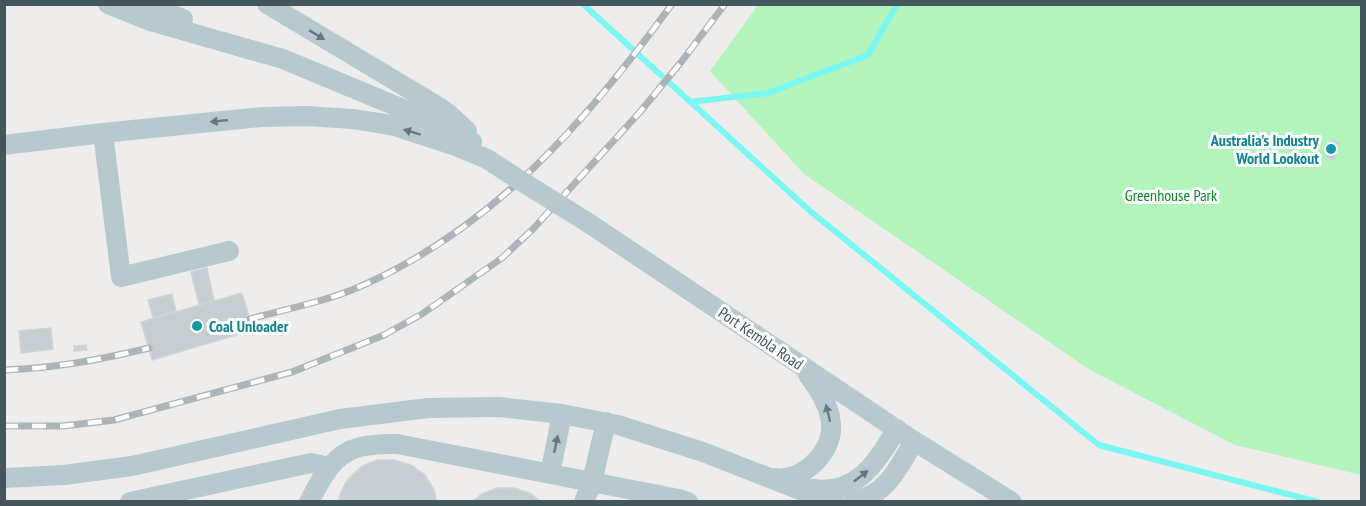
<svg xmlns="http://www.w3.org/2000/svg" width="1366" height="506" viewBox="0 0 1366 506" font-family="'PT Sans Narrow',sans-serif">
<style>
.green{fill:#b3f4bc}
.lines{fill:none;stroke-linecap:round;stroke-linejoin:round}
.stream{stroke:#7af7f2;stroke-width:6}
.building{fill:#c7ced2;stroke:#cfd4d9;stroke-width:1.5}
.minor{stroke:#b8c9ce;stroke-width:20}
.rail-casing{stroke:#adb4b8;stroke-width:7}
.rail{stroke:#fff;stroke-width:4.5;stroke-dasharray:14;stroke-linecap:butt}
.minor-bridge{stroke:#b8c9ce;stroke-width:20}
.oneway{fill:#65787e}
.culture-dot{fill:#0f9aa8;stroke:#fff;stroke-width:2}
.labels{text-anchor:middle;dominant-baseline:central;stroke-width:6;stroke-linejoin:round;paint-order:stroke}
.culture-label{font-size:16px;font-weight:bold;fill:#0d838f;stroke:#fff;text-anchor:end}
.park-label{font-size:16px;fill:#0b852a;stroke:#fff}
.street-label{font-size:16px;fill:#42565c;stroke:#fff}
</style>
<rect width="100%" height="100%" fill="#efecec"/>
<path class="green" d="M758 5H1361V475L1235 445 1090 370 804 174 710 71Z"/>
<g class="lines">
<path class="stream" d="M583 4 810 211 1099 445 1318 502
M690 102 768 93 868 55 897 4"/>
</g>
<path class="building" d="M1332 140 1339 143 1334 160 1327 158Z
M207 268 214 301 199 304 191 272Z
M242 293 253 330 152 360 141 322Z
M172 294 176 311 153 317 148 300Z
M51 328 53 349 21 353 19 331Z
M86 345 87 350 74 351V346Z
M377 460H394L411 465 425 475 434 490 437 502H339L340 494 348 479 361 467Z
M498 488H514L530 493 541 502H472L482 494Z"/>
<g class="lines">
<path class="minor" d="M108 4 150 21 283 59 439 124 472 142
M146 4 183 19
M267 4 439 107 451 116 467 131
M103 133 121 277 229 251
M4 145 103 133 261 117 307 116 353 119 391 125 456 146 487 159 510 174
M590 224 914 441 1012 502
M550 474 562 414
M4 478 64 475 132 466 340 419 428 408 499 407 562 414 618 425 703 452 818 497 834 502
M773 478C789 480 800 475 812 465 844 436 831 405 808 375
M812 489C857 496 876 462 897 429
M130 502 311 463 329 467
M309 502C332 457 343 443 397 444L679 499 688 502
M584 502 592 482 606 422
M853 502C887 494 898 469 914 441"/>
<defs>
<path id="rail" d="M250 319C286 309 324 302 359 287 494 228 587 121 672 4
M4 370C56 368 99 360 149 348
M4 426H63L114 420 292 372 384 335 422 314 502 258 532 230 640 112 682 61 725 4"/>
</defs>
<use href="#rail" class="rail-casing"/>
<use href="#rail" class="rail"/>
<path class="minor-bridge" d="M510 174 590 224"/>
</g>
<defs><path id="oneway-solid" d="M-6-.8H1V-3.2L6.5 0L1 3.2V.8H-6Z" transform="scale(1.5)"/></defs>
<g class="oneway">
<use href="#oneway-solid" transform="translate(317 35) rotate(31)"/>
<use href="#oneway-solid" transform="translate(219 121) rotate(174)"/>
<use href="#oneway-solid" transform="translate(412 132) rotate(-163)"/>
<use href="#oneway-solid" transform="translate(828 413) rotate(-104)"/>
<use href="#oneway-solid" transform="translate(556 444) rotate(-78)"/>
<use href="#oneway-solid" transform="translate(861 476) rotate(-38)"/>
</g>
<g class="culture-dot">
<circle cx="1331" cy="149" r="6"/>
<circle cx="197" cy="326" r="6"/>
</g>
<g class="labels">
<g class="culture-label">
<text x="1319" y="140">Australia's Industry<tspan x="1319" dy="18">World Lookout</tspan></text>
<text x="209" y="326" text-anchor="start">Coal Unloader</text>
</g>
<g class="park-label">
<text x="1171" y="195">Greenhouse Park</text>
</g>
<g class="street-label">
<text transform="translate(761 338) rotate(34)">Port Kembla Road</text>
</g>
</g>
<rect width="1366" height="506" fill="none" stroke="#42565c" stroke-width="12"/>
</svg>
